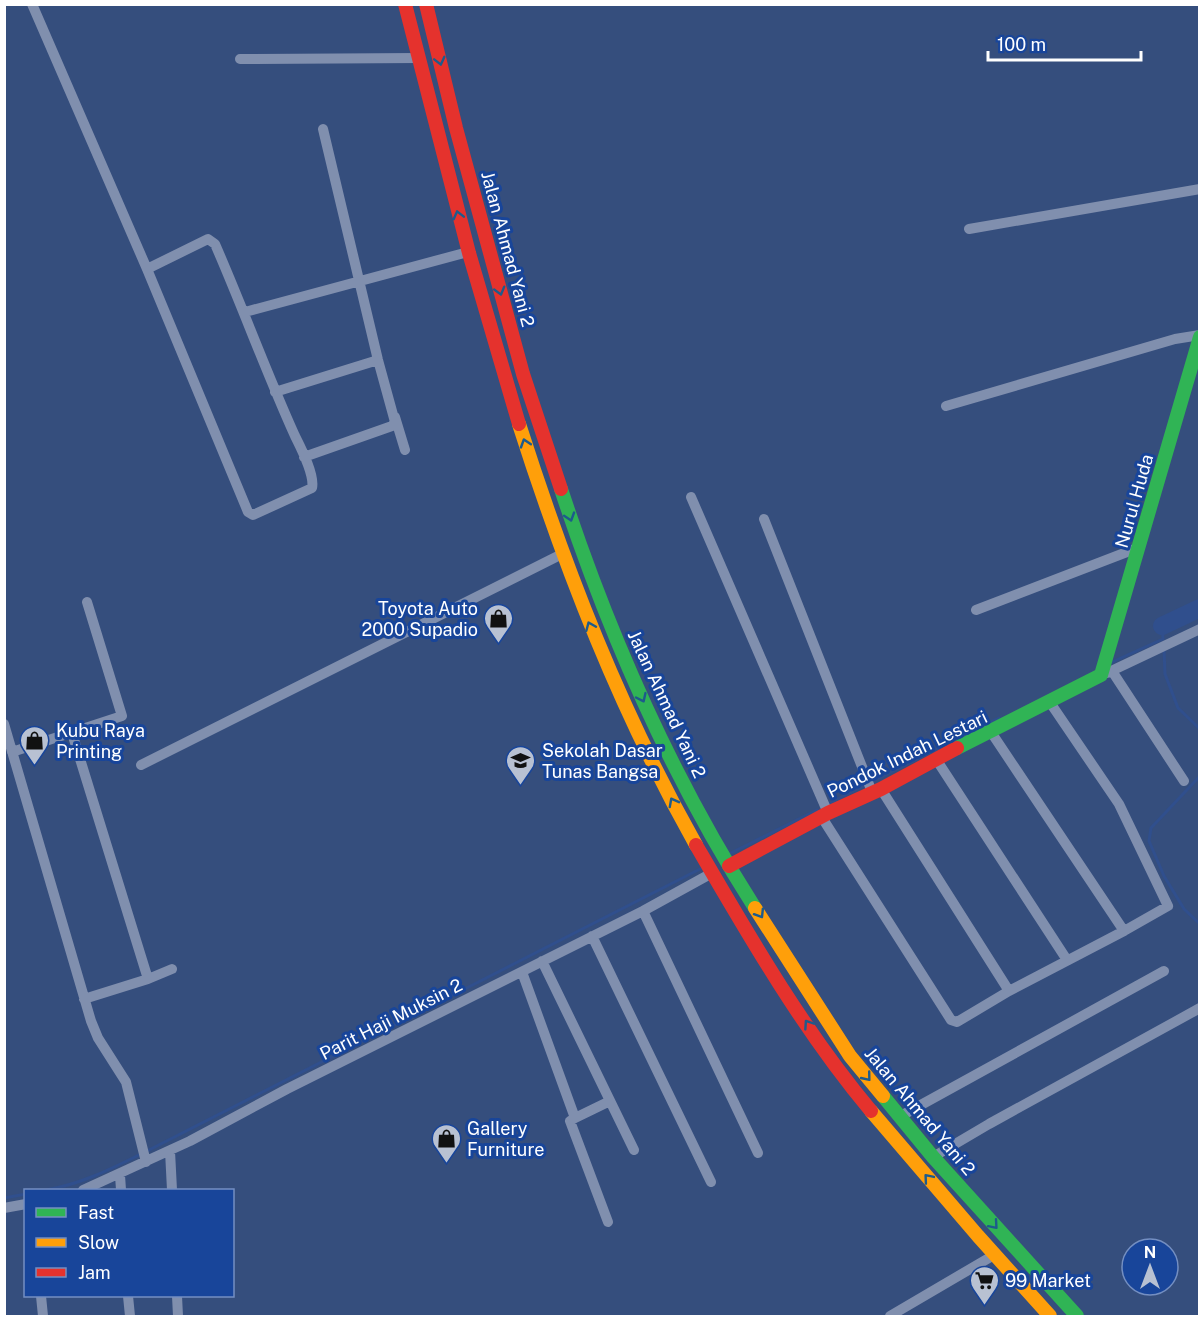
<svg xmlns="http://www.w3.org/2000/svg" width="1204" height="1321" viewBox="0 0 1204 1321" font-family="'Public Sans',sans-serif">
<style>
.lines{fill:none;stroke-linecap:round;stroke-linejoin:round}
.stream{stroke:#304f8d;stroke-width:3}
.river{stroke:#304f8d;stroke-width:18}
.street{stroke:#808fae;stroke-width:10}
.fast{stroke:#30b455;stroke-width:14}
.slow{stroke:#ff9f0a;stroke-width:14}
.jam{stroke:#e5322d;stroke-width:14}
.oneway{stroke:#1d5b8c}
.labels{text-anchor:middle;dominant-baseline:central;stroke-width:6;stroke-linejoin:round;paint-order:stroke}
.street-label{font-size:18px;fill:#fff;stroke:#18459a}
.poi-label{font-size:18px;fill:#fff;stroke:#18459a;text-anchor:start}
</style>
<rect width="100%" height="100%" fill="#354e7d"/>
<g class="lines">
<path class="stream" d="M1162 626 1163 639
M1164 649 1165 674 1178 708 1200 729
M1110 663 1163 639
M1200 776 1151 828 1149 841 1164 876 1184 909 1200 924
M871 782 999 718
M828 804 865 785
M729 854 817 810
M147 1151 702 868
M46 1190C81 1184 109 1170 141 1154
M4 1198 26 1194"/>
<path class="river" d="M1162 626 1200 608"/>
<path class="street" d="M32 4 147 269 248 512 253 515 312 488C315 475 301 448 295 436 266 372 243 308 215 244L208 239 147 269
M240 59 419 58
M969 229 1200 189
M245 312 468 252
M275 392 378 360
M946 406 1175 339 1200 335
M395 417 405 450
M304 457 392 426 395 422 378 360 323 129
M691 497 828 813
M764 519 872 792
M976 610 1140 547
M1112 671 1184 781
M1107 673 1200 629
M4 724 91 1021 98 1038 126 1082 146 1162
M991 732 1124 931
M72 733 148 979
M12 752 122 716 87 602
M936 759 1067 960
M141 765 562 554
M881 789 1009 991
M821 816 951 1020 957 1022 1009 991 1124 931 1168 906 1119 804 1049 701
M643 911 758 1153
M592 936 711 1182
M542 961 634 1150
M522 972 575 1118 570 1121 608 1222
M84 999 148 979 172 969
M899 1117 1164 971
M575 1118 610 1101
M170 1151 172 1190
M933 1157 989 1124 1200 1008
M120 1175 121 1190
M83 1190 190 1141 287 1089 643 911 712 873
M4 1208 26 1204
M41 1296 43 1316
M128 1296 130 1316
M177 1296 178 1316
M890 1316 994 1255"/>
<path class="fast" d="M561 489C609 635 672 778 755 908
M957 748 1101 675 1200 337
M883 1096 933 1157 1077 1316"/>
<path class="slow" d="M519 424C566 571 620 710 696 845
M755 908 850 1056 883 1096
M871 1111 978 1236 1050 1316"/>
<path class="jam" d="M405 4 469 253 519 424
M426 4 456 128 523 374 561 489
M696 845C749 936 803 1030 871 1111
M729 866 828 813 881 789 957 748"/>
</g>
<defs><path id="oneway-chevron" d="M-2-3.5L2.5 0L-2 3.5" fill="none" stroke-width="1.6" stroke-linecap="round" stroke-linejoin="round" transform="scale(1.5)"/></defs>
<g class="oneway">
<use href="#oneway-chevron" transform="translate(440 61) rotate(76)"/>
<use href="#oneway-chevron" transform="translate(458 215) rotate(-104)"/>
<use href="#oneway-chevron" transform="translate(500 291) rotate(74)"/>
<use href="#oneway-chevron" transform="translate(525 443) rotate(-108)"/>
<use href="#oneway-chevron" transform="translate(570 517) rotate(72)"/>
<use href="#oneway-chevron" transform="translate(590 626) rotate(-113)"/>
<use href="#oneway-chevron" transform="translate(642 698) rotate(65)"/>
<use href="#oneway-chevron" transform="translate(673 802) rotate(-118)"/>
<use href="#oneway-chevron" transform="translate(760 914) rotate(58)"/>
<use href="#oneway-chevron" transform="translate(808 1024) rotate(-124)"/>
<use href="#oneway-chevron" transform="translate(867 1077) rotate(51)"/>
<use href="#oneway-chevron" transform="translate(928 1178) rotate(-130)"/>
<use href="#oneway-chevron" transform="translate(994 1225) rotate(49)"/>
</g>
<defs>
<symbol id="shop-pin" viewBox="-11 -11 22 30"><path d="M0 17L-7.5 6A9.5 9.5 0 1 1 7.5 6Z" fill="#b8c1d2" stroke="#18459a"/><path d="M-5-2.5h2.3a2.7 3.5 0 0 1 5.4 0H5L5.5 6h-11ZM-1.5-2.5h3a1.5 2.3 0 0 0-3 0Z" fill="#111"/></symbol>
<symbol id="school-pin" viewBox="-11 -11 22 30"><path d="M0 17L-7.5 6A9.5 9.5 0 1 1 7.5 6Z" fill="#b8c1d2" stroke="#18459a"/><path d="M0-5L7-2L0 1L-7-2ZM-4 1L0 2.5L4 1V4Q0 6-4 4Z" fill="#111"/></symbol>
<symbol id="supermarket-pin" viewBox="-11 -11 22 30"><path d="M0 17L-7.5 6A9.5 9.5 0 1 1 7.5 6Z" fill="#b8c1d2" stroke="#18459a"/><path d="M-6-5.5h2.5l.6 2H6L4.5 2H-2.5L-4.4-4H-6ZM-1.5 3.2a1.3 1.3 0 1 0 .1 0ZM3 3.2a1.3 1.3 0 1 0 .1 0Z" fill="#111"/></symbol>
</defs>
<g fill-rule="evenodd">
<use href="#shop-pin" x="482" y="602" width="33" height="45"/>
<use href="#shop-pin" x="18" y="724" width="33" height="45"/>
<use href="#school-pin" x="504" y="744" width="33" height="45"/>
<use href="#shop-pin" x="430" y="1122" width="33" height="45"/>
<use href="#supermarket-pin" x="968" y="1264" width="33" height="45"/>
</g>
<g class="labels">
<g class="street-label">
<text transform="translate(508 249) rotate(75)">Jalan Ahmad Yani 2</text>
<text transform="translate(1134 501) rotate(-74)">Nurul Huda</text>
<text transform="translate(667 704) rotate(65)">Jalan Ahmad Yani 2</text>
<text transform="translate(907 754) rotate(-26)">Pondok Indah Lestari</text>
<text transform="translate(391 1019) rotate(-27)">Parit Haji Muksin 2</text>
<text transform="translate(920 1111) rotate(50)">Jalan Ahmad Yani 2</text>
</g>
<g class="poi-label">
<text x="478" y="608" text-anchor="end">Toyota Auto<tspan x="478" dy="21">2000 Supadio</tspan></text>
<text x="56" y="730">Kubu Raya<tspan x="56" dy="21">Printing</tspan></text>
<text x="542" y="750">Sekolah Dasar<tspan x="542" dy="21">Tunas Bangsa</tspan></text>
<text x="467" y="1128">Gallery<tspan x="467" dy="21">Furniture</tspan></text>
<text x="1005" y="1280">99 Market</text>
</g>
</g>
<rect width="1204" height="1321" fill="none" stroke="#ffffff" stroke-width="12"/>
<rect x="24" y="1189" width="210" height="108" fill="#18459a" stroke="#748fc2" stroke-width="1.5"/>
<rect x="36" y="1208" width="30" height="9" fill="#30b455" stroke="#748fc2" stroke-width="1.5"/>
<text x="78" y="1219" font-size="18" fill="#ffffff">Fast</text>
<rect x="36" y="1238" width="30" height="9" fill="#ff9f0a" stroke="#748fc2" stroke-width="1.5"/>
<text x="78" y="1249" font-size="18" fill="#ffffff">Slow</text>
<rect x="36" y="1268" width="30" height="9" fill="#e5322d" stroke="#748fc2" stroke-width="1.5"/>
<text x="78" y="1279" font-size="18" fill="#ffffff">Jam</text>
<g transform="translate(1150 1267)"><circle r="28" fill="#18459a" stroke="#748fc2" stroke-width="1.5"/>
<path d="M0-4.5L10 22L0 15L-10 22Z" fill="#b8c1d2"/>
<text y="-9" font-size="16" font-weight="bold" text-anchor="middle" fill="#ffffff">N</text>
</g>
<path d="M988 51v9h153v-9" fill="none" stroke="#ffffff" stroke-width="3"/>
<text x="997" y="51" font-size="18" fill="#ffffff" stroke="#18459a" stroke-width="4.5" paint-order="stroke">100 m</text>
</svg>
